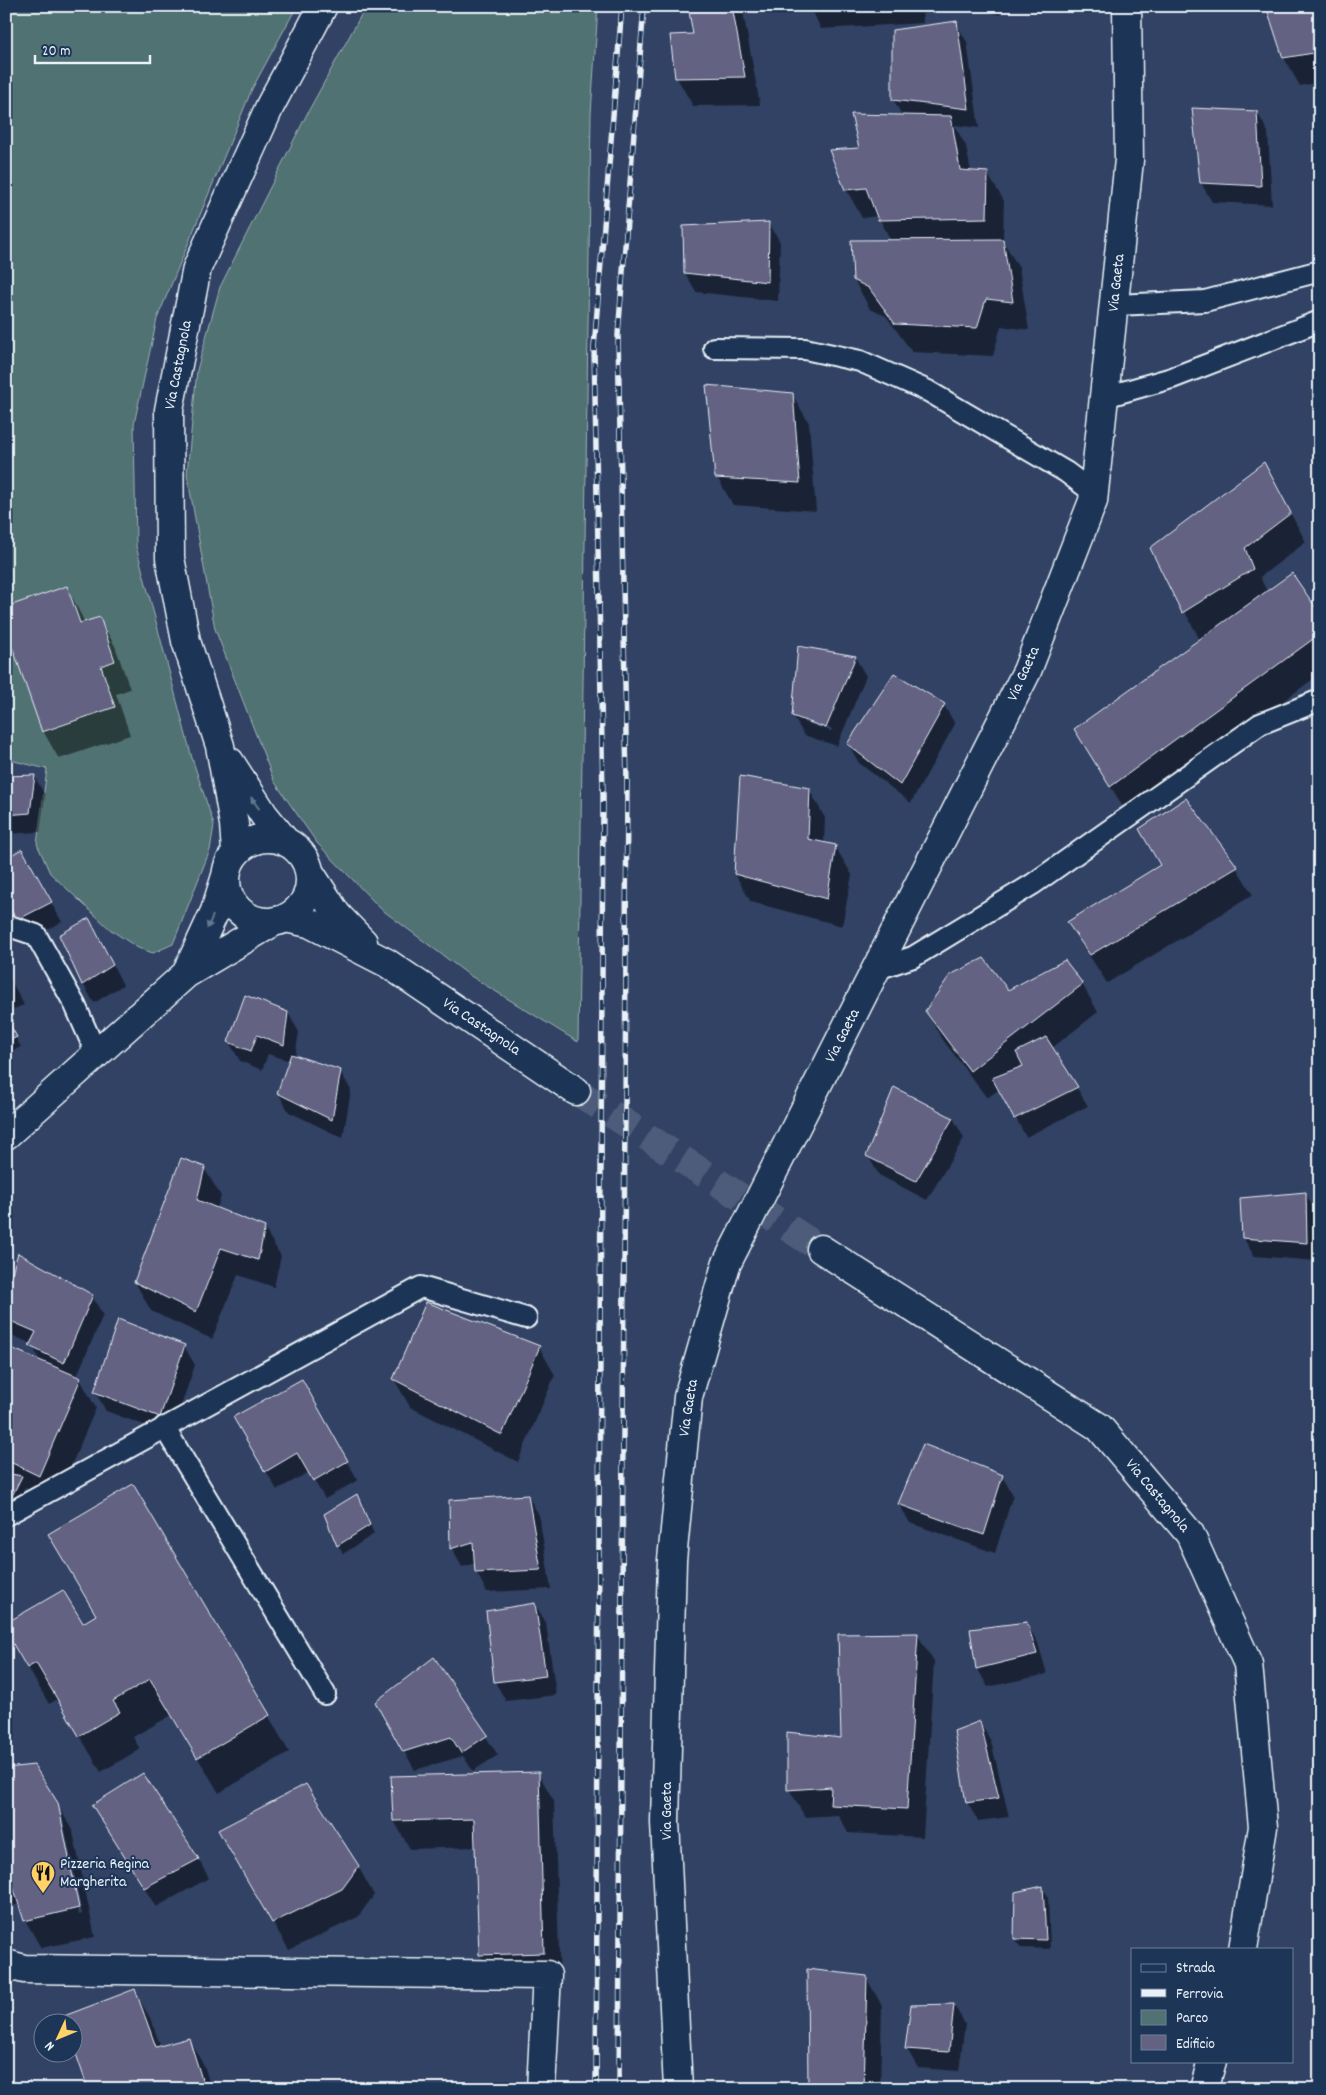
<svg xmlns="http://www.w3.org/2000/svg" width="1326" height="2095" viewBox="0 0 1326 2095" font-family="Dekko,sans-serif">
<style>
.green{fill:#517272;stroke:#9cb2b5}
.shadow{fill:#0007;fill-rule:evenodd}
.building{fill:#646283;stroke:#e8f1f8}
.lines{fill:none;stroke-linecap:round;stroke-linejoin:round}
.minor-tunnel{stroke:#4d5c7a;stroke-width:28;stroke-dasharray:28 14;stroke-linecap:butt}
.service-casing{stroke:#e8f1f8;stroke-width:24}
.minor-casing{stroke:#e8f1f8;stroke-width:31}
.tertiary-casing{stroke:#e8f1f8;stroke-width:31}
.service{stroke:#1d3557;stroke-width:20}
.minor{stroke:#1d3557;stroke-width:28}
.tertiary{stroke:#1d3557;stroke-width:28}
.rail-casing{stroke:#e8f1f8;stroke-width:5.5}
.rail{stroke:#1d3557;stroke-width:4;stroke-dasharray:11;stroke-linecap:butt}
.oneway{fill:#64778f}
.labels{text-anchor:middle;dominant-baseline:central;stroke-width:4;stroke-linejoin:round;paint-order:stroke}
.street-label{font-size:16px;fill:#e8f1f8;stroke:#1d3557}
.poi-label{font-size:16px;fill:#e8f1f8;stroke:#1d3557;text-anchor:start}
</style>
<rect width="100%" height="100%" fill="#324264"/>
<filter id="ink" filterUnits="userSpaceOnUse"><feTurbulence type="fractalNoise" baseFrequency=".02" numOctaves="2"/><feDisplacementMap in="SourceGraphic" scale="10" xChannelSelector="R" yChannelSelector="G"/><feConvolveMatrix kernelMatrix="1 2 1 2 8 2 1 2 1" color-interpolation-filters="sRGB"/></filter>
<g filter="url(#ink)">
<path class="green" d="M6 6H297L252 89 157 319 134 424 136 546 192 758 214 825 210 850 173 944 153 953 138 948 111 930 50 873 37 844 47 769 6 759Z
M366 6H598L591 114 578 1042 469 975 381 909 317 843 274 781 215 629 187 474 197 370 220 287 309 110Z"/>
<path class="shadow" d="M689 6H742L760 105 693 106 677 78 672 36 694 35Z
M810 6H922L923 23 821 29Z
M966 6H1001L1000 15Z
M1320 6V82L1300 86 1284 58Z
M956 23 967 42 979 128 954 125 966 146 971 172 987 173 1004 201 1003 241 1019 268 1029 330 1001 326 993 356 912 352 886 316 870 309 854 280 891 241 878 216 862 218 846 189 860 149 903 117 893 99Z
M1257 112 1268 132 1272 205 1212 202 1201 183Z
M769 223 780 242 778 301 696 292 685 273Z
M792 394 809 423 816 511 733 505 717 477Z
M1279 492 1306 542 1260 577 1267 592 1316 610 1320 607V674L1128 815 1076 730 1200 640 1151 548Z
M67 587 85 623 99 618 115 646 130 689 116 694 130 735 59 759 43 731Z
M855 657 866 676 837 746 804 735 793 716ZM803 719 832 729 831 731 803 722Z
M944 705 955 724 911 803 859 763 848 744Z
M34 776 45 795 40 832 6 834V778Z
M809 789 825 818 824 844 835 846 852 875 842 926 751 902 735 874Z
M22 851 62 922 29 939 18 920Z
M1236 867 1253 895 1107 983 1068 923Z
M100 939 123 985 94 1003 83 984Z
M6 971 24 1005 6 1012Z
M1082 984 1098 1012 1052 1048 1088 1106 1026 1137 1000 1089 987 1098 943 1040 926 1012 1007 991Z
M288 1013 299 1032 295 1057 340 1071 351 1090 343 1138 289 1112 278 1093 290 1061 268 1054 262 1070 240 1061 229 1042Z
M6 1021 21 1047 6 1054Z
M953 1118 964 1138 927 1200 879 1175 868 1156Z
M204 1168 221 1196 217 1209 264 1228 281 1256 274 1287 238 1275 212 1339 151 1311 135 1282Z
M1305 1193 1316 1212 1317 1261 1254 1256 1243 1237Z
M6 1296H92L103 1315 76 1378 80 1379 96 1408 55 1503 25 1488 13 1513 6 1511V1358L40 1362 32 1344 11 1335 6 1326Z
M184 1346 195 1365 171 1435 106 1411 95 1392Z
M539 1347 555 1375 518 1462 410 1407 394 1379Z
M301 1381 358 1480 325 1499 309 1472 277 1490 235 1417Z
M1002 1476 1013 1495 995 1553 910 1523 899 1504Z
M528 1496 539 1515 551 1589 487 1592 476 1572V1563L462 1567 452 1549Z
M362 1505 374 1534 343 1554 338 1545Z
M535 1604 546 1623 556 1695 506 1701 495 1682Z
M97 1616 268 1715 289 1752 219 1793 172 1715 133 1737 140 1749 101 1772 58 1699 49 1704 6 1630 82 1625Z
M1027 1624 1038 1643 1047 1674 988 1687 977 1668Z
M917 1634 934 1662 923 1837 848 1833 838 1815 805 1817 789 1789 842 1739Z
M434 1659 498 1755 473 1771 463 1756 415 1770 376 1703Z
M980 1723 991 1741 1009 1817 978 1821 967 1802Z
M6 1770 57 1803 79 1915 82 1914 61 1810 73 1832 95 1937 41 1948 25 1920 20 1904 6 1907Z
M538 1773 554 1801 560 1981 496 1983 480 1955 476 1847 410 1849 394 1821Z
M105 1824 198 1859 209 1878 156 1907Z
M219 1831 358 1866 374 1895 358 1917 289 1950Z
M1042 1887 1048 1896 1050 1949 1021 1948 1015 1939Z
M866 1977 882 2006 880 2089H810Z
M134 1990 150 2018 161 2047 189 2039 205 2068 211 2089H89L72 2022H68L66 2017Z
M954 2005 965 2024 959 2071 918 2068 907 2049 912 2006Z"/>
<path class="building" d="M688 6H732L745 77 675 78 670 35 693 34Z
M808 6H874L809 10Z
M1266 6H1320V52L1283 58Z
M957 21 969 109 892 100V30Z
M1192 108 1257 111 1261 186 1200 183Z
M851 114 951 116 960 170 988 172 987 218 878 220 866 188 845 190 829 150 859 148Z
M769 222 768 282 684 273 683 226Z
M1003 239 1013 302 986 299 977 328 895 324 869 288 853 280 851 240Z
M706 385 793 393 800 483 715 478Z
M1264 462 1291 513 1245 548 1253 569 1182 613 1150 548Z
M1292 573 1316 608 1320 605V634L1110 787 1074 729Z
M67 586 80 623 100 617 115 661 101 666 115 707 42 732 6 629V607Z
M798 646 856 656 826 728 792 716Z
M894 673 945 704 900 785 847 744Z
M35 775 30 813 6 815V776Z
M740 776 810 788 808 839 836 845 827 899 734 874Z
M1186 798 1238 867 1090 955 1067 922 1160 865 1139 829Z
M22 849 52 902 17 920 6 901V858Z
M89 918 113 965 82 985 59 935Z
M984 958 1008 990 1065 960 1083 984 970 1071 925 1011 950 975Z
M245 995 288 1012 284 1045 257 1035 251 1051 228 1042Z
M6 1018 17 1037 6 1042Z
M1046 1037 1078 1087 1014 1119 992 1078 1023 1066 1016 1052Z
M291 1054 341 1070 332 1120 277 1093Z
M894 1087 953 1118 916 1181 866 1156Z
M181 1158 205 1167 197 1200 265 1227 258 1260 221 1248 196 1312 134 1282Z
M1306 1192 1307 1243 1242 1238 1240 1198Z
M18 1253 93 1295 64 1363 29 1346 36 1332 6 1319V1292Z
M426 1302 540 1346 502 1435 393 1379Z
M118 1319 185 1345 160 1417 94 1392Z
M9 1347 81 1378 39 1476 6 1460V1355Z
M302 1379 348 1461 313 1481 297 1453 265 1472 233 1417Z
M923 1444 1003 1475 984 1535 898 1504Z
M6 1473 22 1476 8 1504H6Z
M133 1484 270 1715 197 1758 150 1679 113 1701 120 1712 79 1736 36 1663 27 1668 6 1632V1623L63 1590 83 1623 96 1615 48 1534Z
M357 1494 370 1525 337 1546 324 1514Z
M528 1495 541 1570 475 1573 473 1542 450 1549 449 1500Z
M535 1603 546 1676 494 1682 486 1611Z
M1027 1622 1037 1654 976 1669 970 1629Z
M918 1633 907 1809 830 1805 831 1787 787 1790V1732L841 1738 838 1634Z
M434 1657 488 1735 461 1753 451 1737 403 1752 375 1702Z
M980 1721 999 1798 966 1803 954 1731Z
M34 1765 58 1803 79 1908 24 1921 9 1874 6 1875V1768Z
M539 1772 544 1953 479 1955 474 1819 393 1821 391 1776Z
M143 1773 199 1859 144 1888 92 1805Z
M306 1784 359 1866 342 1889 272 1923 218 1830Z
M1043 1886 1046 1940 1014 1939 1015 1892Z
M807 1969 867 1976 864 2089H808Z
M135 1989 156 2047 189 2038 205 2089H88L72 2042V2022H66L64 2016Z
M954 2004 949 2052 905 2049 911 2005Z"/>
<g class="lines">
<path class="minor-tunnel" d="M576 1091 821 1249"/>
<defs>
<path id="service" d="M1115 305 1205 301 1320 271
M714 348 805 349 860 361 928 391 1066 472 1094 493
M1105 397 1172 378 1320 321
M6 925 36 935 75 1005 97 1055
M877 969 913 957 1033 884 1260 724 1320 700
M164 1427 325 1694
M6 1515 421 1287 526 1318"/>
<path id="minor" d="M230 762 264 815 285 841
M226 880a42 42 0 1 1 84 0a42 42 0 1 1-84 0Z
M236 852 234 824 220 746 186 641 170 558 169 410 197 268 270 106 323 6
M310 873 337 915 363 942
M286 918 309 923 387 963 576 1091
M186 974 215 911 226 876
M6 1135 186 974 275 921
M821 1249 1099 1427 1190 1534 1248 1664 1263 1827 1243 1949
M6 1964 24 1969 547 1975 541 2089
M1204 2089 1212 2061"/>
<path id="tertiary" d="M678 2089 665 1822 672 1560 688 1397 726 1265 1027 671 1093 501 1129 160 1127 6"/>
</defs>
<use href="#service" class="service-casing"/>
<use href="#minor" class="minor-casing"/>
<use href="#tertiary" class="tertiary-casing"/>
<use href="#service" class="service"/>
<use href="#minor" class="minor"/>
<use href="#tertiary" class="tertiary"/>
<defs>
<path id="rail" d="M596 2089 603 796 594 348 622 6
M619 2089 627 783 618 335 644 6"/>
</defs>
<use href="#rail" class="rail-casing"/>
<use href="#rail" class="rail"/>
</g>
<defs><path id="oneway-solid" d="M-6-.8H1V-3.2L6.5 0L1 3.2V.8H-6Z" transform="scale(1.25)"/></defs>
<g class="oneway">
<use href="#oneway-solid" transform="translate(255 803) rotate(-125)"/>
<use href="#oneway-solid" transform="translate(210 922) rotate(114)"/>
</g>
</g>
<defs>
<symbol id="restaurant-pin" viewBox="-11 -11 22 30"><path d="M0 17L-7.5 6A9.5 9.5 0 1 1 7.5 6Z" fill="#ffd166" stroke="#1d3557"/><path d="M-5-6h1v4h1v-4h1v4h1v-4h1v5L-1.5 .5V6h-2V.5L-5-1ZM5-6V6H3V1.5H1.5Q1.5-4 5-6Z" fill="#111"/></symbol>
</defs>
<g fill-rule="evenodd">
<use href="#restaurant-pin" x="29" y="1859" width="28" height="38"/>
</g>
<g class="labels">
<g class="street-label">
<text transform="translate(1117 283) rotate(-84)">Via Gaeta</text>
<text transform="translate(179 365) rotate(-79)">Via Castagnola</text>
<text transform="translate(1024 674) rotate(-66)">Via Gaeta</text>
<text transform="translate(481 1027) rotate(34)">Via Castagnola</text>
<text transform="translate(843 1036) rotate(-63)">Via Gaeta</text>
<text transform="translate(689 1408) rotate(-81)">Via Gaeta</text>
<text transform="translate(1157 1496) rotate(50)">Via Castagnola</text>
<text transform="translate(667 1811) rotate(-90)">Via Gaeta</text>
</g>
<g class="poi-label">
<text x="60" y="1864">Pizzeria Regina<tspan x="60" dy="18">Margherita</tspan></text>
</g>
</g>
<rect width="1326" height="2095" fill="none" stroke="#1d3557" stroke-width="25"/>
<rect x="12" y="12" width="1301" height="2070" fill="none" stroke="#e8f1f8" stroke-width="2" filter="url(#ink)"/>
<rect x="1131" y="1948" width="162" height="115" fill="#1d3557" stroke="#6e8097"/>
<rect x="1141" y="1964" width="25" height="8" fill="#1d3557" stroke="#6e8097"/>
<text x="1176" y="1972" font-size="15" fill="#e8f1f8">Strada</text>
<rect x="1141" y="1989" width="25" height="8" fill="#e8f1f8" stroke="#6e8097"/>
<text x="1176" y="1998" font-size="15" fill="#e8f1f8">Ferrovia</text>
<rect x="1141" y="2010" width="25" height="15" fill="#517272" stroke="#6e8097"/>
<text x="1176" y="2022" font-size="15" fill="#e8f1f8">Parco</text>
<rect x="1141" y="2035" width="25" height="15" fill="#646283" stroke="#6e8097"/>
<text x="1176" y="2048" font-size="15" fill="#e8f1f8">Edificio</text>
<g transform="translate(58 2038) rotate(226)"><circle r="24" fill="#1d3557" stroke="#6e8097"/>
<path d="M0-4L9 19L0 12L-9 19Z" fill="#ffd166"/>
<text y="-8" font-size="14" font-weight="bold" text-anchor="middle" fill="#e8f1f8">N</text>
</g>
<path d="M35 55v8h115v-8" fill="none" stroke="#e8f1f8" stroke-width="2.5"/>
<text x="42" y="55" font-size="15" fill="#e8f1f8" stroke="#1d3557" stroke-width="4" paint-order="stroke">20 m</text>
</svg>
